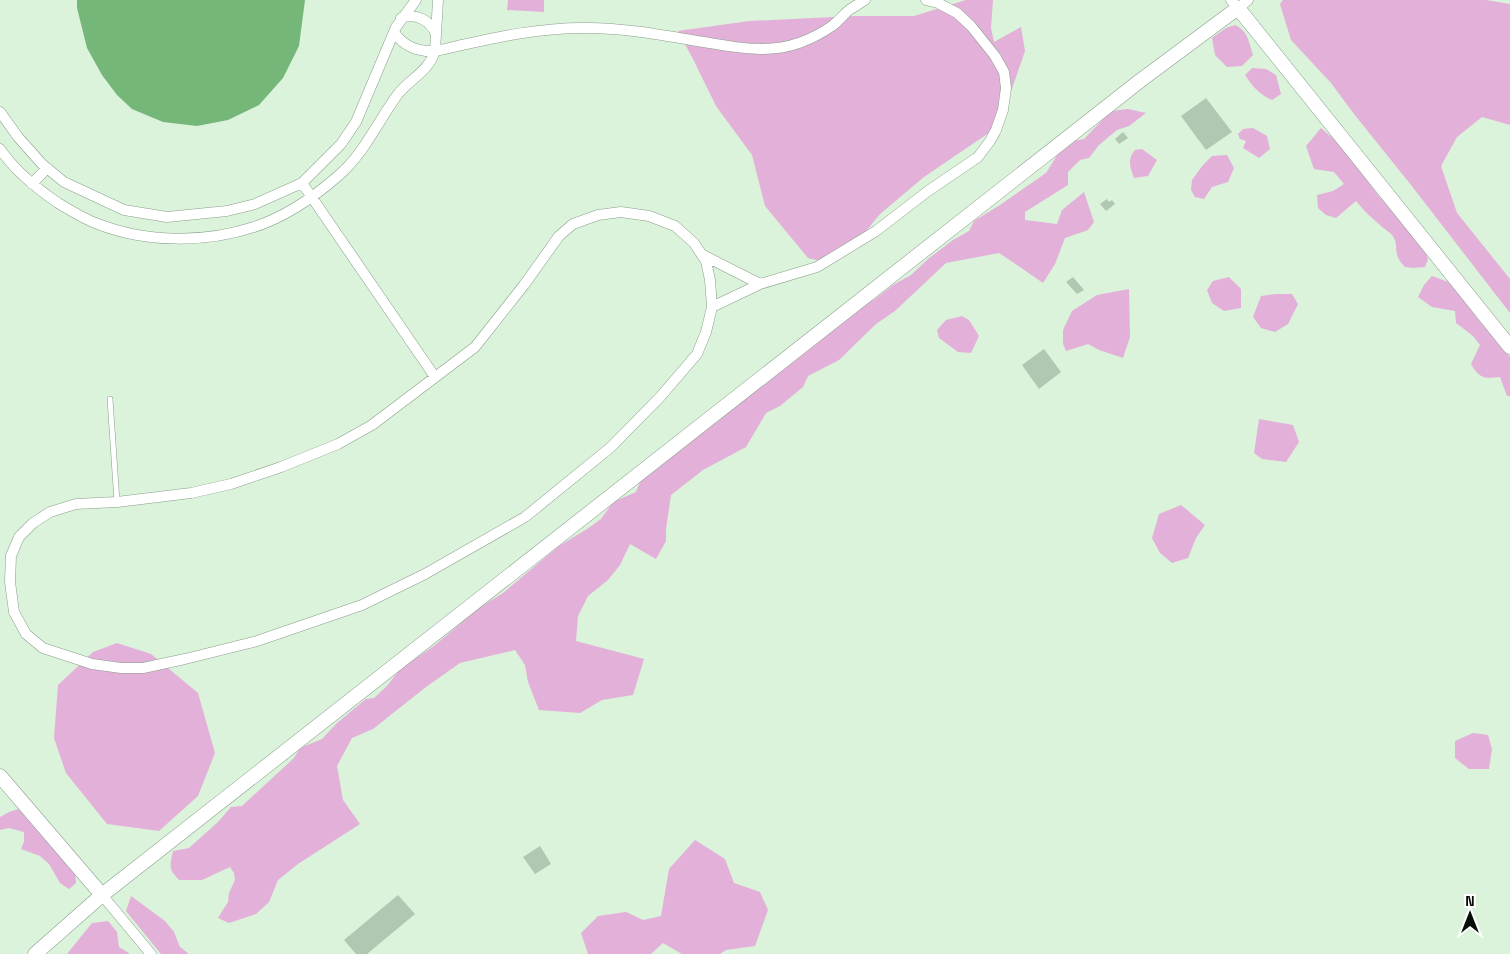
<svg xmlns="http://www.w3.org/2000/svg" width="1510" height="954" viewBox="0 0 1510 954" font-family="'Space Grotesk',sans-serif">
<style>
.green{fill:#e3b0d9}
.water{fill:#75b679}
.building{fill:#b0c7b1}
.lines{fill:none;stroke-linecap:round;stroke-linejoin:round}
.service-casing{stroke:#899f8a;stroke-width:6}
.minor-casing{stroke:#899f8a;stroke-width:11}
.tertiary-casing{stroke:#899f8a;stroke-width:15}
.service{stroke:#fff;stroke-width:5}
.minor{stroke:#fff;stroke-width:10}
.tertiary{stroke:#fff;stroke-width:14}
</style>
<rect width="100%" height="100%" fill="#dbf2db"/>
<path class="green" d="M508 0H544V12L507 10Z
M966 0H993L991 28 994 42 1021 27 1025 51 999 126 924 177 880 214 857 242 827 263 808 258 765 206 752 155 716 106 694 61 678 31 749 21 854 16H914Z
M1283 0H1486L1510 4V125L1482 117 1457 137 1441 166 1457 213 1510 279V313L1411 185 1354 114 1331 83 1291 40 1280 4Z
M1235 25C1248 31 1249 42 1253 55L1242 66 1227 67 1215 55 1212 38 1226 28Z
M1252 68 1266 69 1276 75 1281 94 1272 100C1260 95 1252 86 1245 75Z
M1128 109 1146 113 1129 126 1117 130 1099 145 1089 158 1080 160 1068 172V185L1025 212V220L1057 224 1062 210 1084 192 1094 222 1088 230 1065 238 1055 264 1043 283 1017 265 999 253 946 263 895 311 876 324 839 360 808 376 803 387 780 406 766 413 746 447 703 470 671 495 666 529V541L656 559 630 544 620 565 608 580 588 596 578 616 576 641 644 659 633 695 602 700 580 713 539 710 528 682 525 665 515 650 460 663 426 687 373 729 352 738 337 766 343 800 360 824 298 864 278 880 269 902 256 914 229 923 218 918 228 902 229 893 235 880 234 873 230 867 202 880H179C168 869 170 866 173 851L189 848 218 822 231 807 242 806 294 758 300 748 322 739 337 723 366 699 374 698 387 686 400 669 434 646 479 608 503 593 559 546 587 529 601 519 613 502 636 492 640 482 852 313 875 299 893 285 911 275 928 259 953 240 969 231 974 221 1000 205 1046 173 1061 149 1073 141 1084 139 1111 111Z
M1253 128 1267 136 1270 149 1259 158 1243 148 1246 141 1240 139 1238 134 1243 129Z
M1321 128 1342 146 1377 194 1424 248 1428 259 1425 267 1413 268 1405 267C1391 253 1400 248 1393 236 1390 232 1384 229 1381 226 1372 218 1363 210 1356 201L1336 218 1326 215 1318 208 1317 195 1333 191 1344 184 1334 172 1314 169 1306 146Z
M1142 149 1157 160 1148 176 1134 178C1130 168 1127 159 1135 150Z
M1227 155 1234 168 1228 182 1212 187 1204 199 1195 197 1191 190 1192 180 1203 165 1212 156Z
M1432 276 1454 284 1476 317 1510 357V396H1507L1500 377C1484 379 1479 378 1471 364L1480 345 1473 336 1456 323 1455 311 1432 307 1418 297 1424 285Z
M1229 277 1241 289V308L1224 311 1212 303 1207 290 1213 281Z
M1129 289 1130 337 1123 358 1099 350 1088 344 1066 351 1063 344V330L1072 311 1097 295Z
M1275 294H1292L1298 304 1288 324 1275 332 1261 328 1253 317 1261 296Z
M962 316 969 320 979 336 971 353 958 352 939 338 937 330 946 320Z
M1259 419 1293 425 1299 442 1286 462 1262 459 1254 453Z
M1181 505 1205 525 1196 538 1188 558 1172 563 1160 553 1152 538 1159 514Z
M117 643 151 654 198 693 215 753 198 796 159 831 107 824 66 773 54 738 58 685 93 652Z
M1473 733 1488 735 1492 749 1489 769H1469L1455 758V741Z
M18 809 27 813 59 856 75 873 76 883 69 889 60 883 49 864 40 856 21 849 24 842V832L9 828 0 830V817L9 812Z
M695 840 725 859 734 883 760 892 768 910 755 946 726 950 720 954H682L663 943 651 954H588L581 933 598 916 626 912 643 920 661 916 669 869Z
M131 896 165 921 174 932 180 947 189 954H161L126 911Z
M108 921 117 932 119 947 130 954H67L92 923Z"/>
<path class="water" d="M77 0H305L299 46 283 78 259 105 228 120 197 126 163 122 132 109 117 95 102 75 87 48 77 8Z"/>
<path class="building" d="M1206 98 1232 132 1206 150 1181 116Z
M1123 132 1128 138 1119 144 1115 139Z
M1107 199 1109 202 1112 200 1115 204 1106 211 1100 204Z
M1073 277 1084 290 1077 294 1066 282Z
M1044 349 1061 372 1039 389 1022 365Z
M540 846 551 864 535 874 523 857Z
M398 895 415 914 367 954H356L344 940Z"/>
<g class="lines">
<defs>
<path id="service" d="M110 399 117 502"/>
<path id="minor" d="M1231 0 1238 8 1248 0
M401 18C416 13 430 20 436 34
M394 32C403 46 418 52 435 51 485 40 536 27 588 28 624 28 662 35 697 41 731 46 765 55 799 43 810 39 822 33 832 26 839 21 843 15 849 10 854 7 860 3 865 0
M0 112 18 137 42 164 64 182 124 210 167 217 227 211 255 204 302 183 341 144 356 122 396 27 416 0
M0 149C15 171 36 188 58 203 70 210 84 219 98 224 147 243 205 243 254 227 285 217 314 197 338 176 364 154 378 121 398 94 410 79 429 71 435 51L438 0
M302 183 435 377
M32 184 47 168
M621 212 649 216 675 226 694 243 706 261 710 280 712 307 706 332 697 354 661 396 611 447 525 517 425 574 362 605 257 641 185 659 143 668H121L92 664 43 648 26 634 14 612 10 582 11 556 19 537 33 523 50 512 76 504 117 502 191 493 231 484 281 467 338 444 372 425 475 347 524 285 559 236 573 224 598 215Z
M701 254 760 284
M712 307 760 284 817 267 876 231 928 191 978 157 990 141 996 130 1003 110 1006 88 1004 72 995 56 971 26 957 13 938 3 926 0
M102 895 151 954"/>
<path id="tertiary" d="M0 776 102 895
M35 954 102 895 1141 80 1238 8 1510 347"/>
</defs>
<use href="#service" class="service-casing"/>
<use href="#minor" class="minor-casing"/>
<use href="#tertiary" class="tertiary-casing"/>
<use href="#service" class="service"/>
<use href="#minor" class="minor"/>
<use href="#tertiary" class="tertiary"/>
</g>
<g transform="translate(1470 914)" stroke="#ffffff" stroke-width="4" paint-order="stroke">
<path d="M0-4L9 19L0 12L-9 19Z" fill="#070e07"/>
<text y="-8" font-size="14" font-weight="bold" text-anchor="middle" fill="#070e07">N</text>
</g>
</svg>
